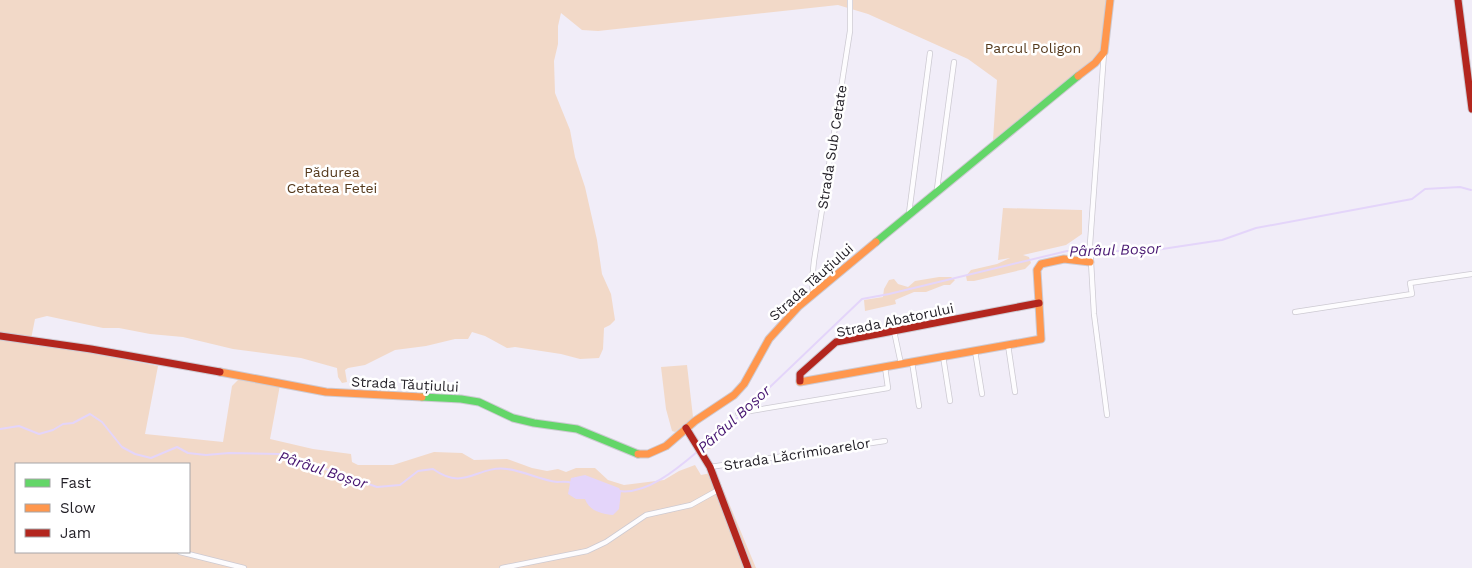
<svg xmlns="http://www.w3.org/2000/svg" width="1472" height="568" viewBox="0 0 1472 568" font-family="'Work Sans',sans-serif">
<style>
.green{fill:#f2d9c8;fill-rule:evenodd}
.water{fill:#e4d5fa}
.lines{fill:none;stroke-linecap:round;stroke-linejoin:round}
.stream{stroke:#e4d5fa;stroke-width:2}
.street-casing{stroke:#cdcad2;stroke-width:6}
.fast-casing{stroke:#cdcad2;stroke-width:9}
.slow-casing{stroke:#cdcad2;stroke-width:9}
.jam-casing{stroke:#cdcad2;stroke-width:9}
.street{stroke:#fdfcfe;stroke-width:4.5}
.fast{stroke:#63d668;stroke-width:7}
.slow{stroke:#ff974d;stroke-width:7}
.jam{stroke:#b3261e;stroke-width:7}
.labels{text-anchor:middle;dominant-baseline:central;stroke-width:5;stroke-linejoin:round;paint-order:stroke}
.park-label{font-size:14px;fill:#55391c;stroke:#fff}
.street-label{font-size:14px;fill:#211e25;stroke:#fff}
.water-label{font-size:15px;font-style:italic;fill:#471671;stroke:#fff}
</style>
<rect width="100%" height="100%" fill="#f1edf8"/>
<path class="green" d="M0 0H1108L1101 52 1044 102 993 140 997 80 968 59 868 14 838 5 598 31 582 30 561 13 558 26V44L554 61 555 93 570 130 575 157 585 187 597 240 602 274 611 294 615 320 610 325 604 328 603 349 599 358 580 359 561 354 515 347 507 348 485 336 472 332 468 339H455L426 346 395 350 365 365 348 368 345 370 347 382 342 383 338 377 337 368 301 358 233 349 183 337 150 334 119 328H103L47 316 35 319 30 344 86 352 158 366 145 434 223 442 232 386 240 378 280 385 270 439 313 449 351 454 352 462 358 465H393L434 452 462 453 474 460 507 459 532 468 547 471 558 469 566 472 576 468H595L608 480 624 485 664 480 679 471 695 465 701 475 716 472 756 568H0ZM16 464H189V552H16Z
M1003 208 1082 210V234L1066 245 1023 255 1029 257 1031 263 1025 269 974 281H967L966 276 971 270 997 264 1010 258 998 260Z
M939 277H951L955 280 950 285H944L926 292H914L895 300 896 304 865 311 864 300 883 297 884 289 889 280 894 279 898 284 908 287 915 281Z
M687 365 693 417 675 432 672 431 666 409 661 367Z
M725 421 731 424V428L726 435 721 436 720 440 710 449 705 448 701 444 719 425Z"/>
<path class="water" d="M585 475 619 488 621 492 619 509 613 515C602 514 589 511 585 499H576L568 494 571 478Z"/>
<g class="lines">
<path class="stream" d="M746 410 862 299 889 294 1067 251H1149L1222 240 1256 228 1412 199 1425 189 1460 187 1471 190
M0 429 19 426 39 434 53 430 63 424 73 423 90 414 102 422 122 447 135 454 151 458 177 447 188 453 206 455 229 453 280 454 295 461 323 468 377 487 400 485 418 471 433 469C465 492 477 465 507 469 524 471 540 480 557 482 562 482 567 481 572 483
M701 449 743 413
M619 491C646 495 677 469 697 452"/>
<defs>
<path id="street" d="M1104 53 1090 244 1094 314 1107 415
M937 189 954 62
M909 213 930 53
M813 295 812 280 814 261 850 31V0
M1295 312 1412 294 1410 283 1472 274
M894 331 901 364
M1008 345 1015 392
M975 351 982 394
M943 356 950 401
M912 362 919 406
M738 413 888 388 885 367
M710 467 885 441
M180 552 244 568
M502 568 587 551 606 542 646 515 691 505 718 490"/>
<path id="fast" d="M876 242 1078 76
M422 397 461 399 479 402 513 418 534 423 577 429 638 454"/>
<path id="slow" d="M1078 76 1095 63 1104 52 1110 0
M1039 303 1037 270 1041 264 1064 259 1090 262
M220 372 326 392 422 397
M800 381V382L1041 339 1039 304
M638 454H648L666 446 695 421 734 395 744 384 769 339 799 306 876 242"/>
<path id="jam" d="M1458 0 1472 109
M0 336 91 349 220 372
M800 381V374L836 342 1039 303
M686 428 710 467 748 568"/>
</defs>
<use href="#street" class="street-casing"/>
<use href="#fast" class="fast-casing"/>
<use href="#slow" class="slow-casing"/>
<use href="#jam" class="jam-casing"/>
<use href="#street" class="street"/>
<use href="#fast" class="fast"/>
<use href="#slow" class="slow"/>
<use href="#jam" class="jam"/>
</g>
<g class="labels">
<g class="park-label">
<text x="1033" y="48">Parcul Poligon</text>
<text x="332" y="172">Pădurea<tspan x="332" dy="16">Cetatea Fetei</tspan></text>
</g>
<g class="street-label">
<text transform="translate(832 147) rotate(-81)">Strada Sub Cetate</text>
<text transform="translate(811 282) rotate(-42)">Strada Tăuțiului</text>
<text transform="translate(895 320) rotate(-12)">Strada Abatorului</text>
<text transform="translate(405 384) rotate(3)">Strada Tăuțiului</text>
<text transform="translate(797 454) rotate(-9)">Strada Lăcrimioarelor</text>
</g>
<g class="water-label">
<text transform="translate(1115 250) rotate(-2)">Pârâul Boșor</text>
<text transform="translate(734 419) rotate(-42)">Pârâul Boșor</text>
<text transform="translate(323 470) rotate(18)">Pârâul Boșor</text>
</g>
</g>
<rect x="15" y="463" width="175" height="90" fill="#ffffff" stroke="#a6a5a8"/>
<rect x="25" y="479" width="25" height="8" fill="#63d668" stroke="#a6a5a8"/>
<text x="60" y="488" font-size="15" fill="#211e25">Fast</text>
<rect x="25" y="504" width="25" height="8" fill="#ff974d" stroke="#a6a5a8"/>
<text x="60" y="513" font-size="15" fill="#211e25">Slow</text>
<rect x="25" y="529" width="25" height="8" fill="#b3261e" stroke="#a6a5a8"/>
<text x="60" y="538" font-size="15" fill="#211e25">Jam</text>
</svg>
